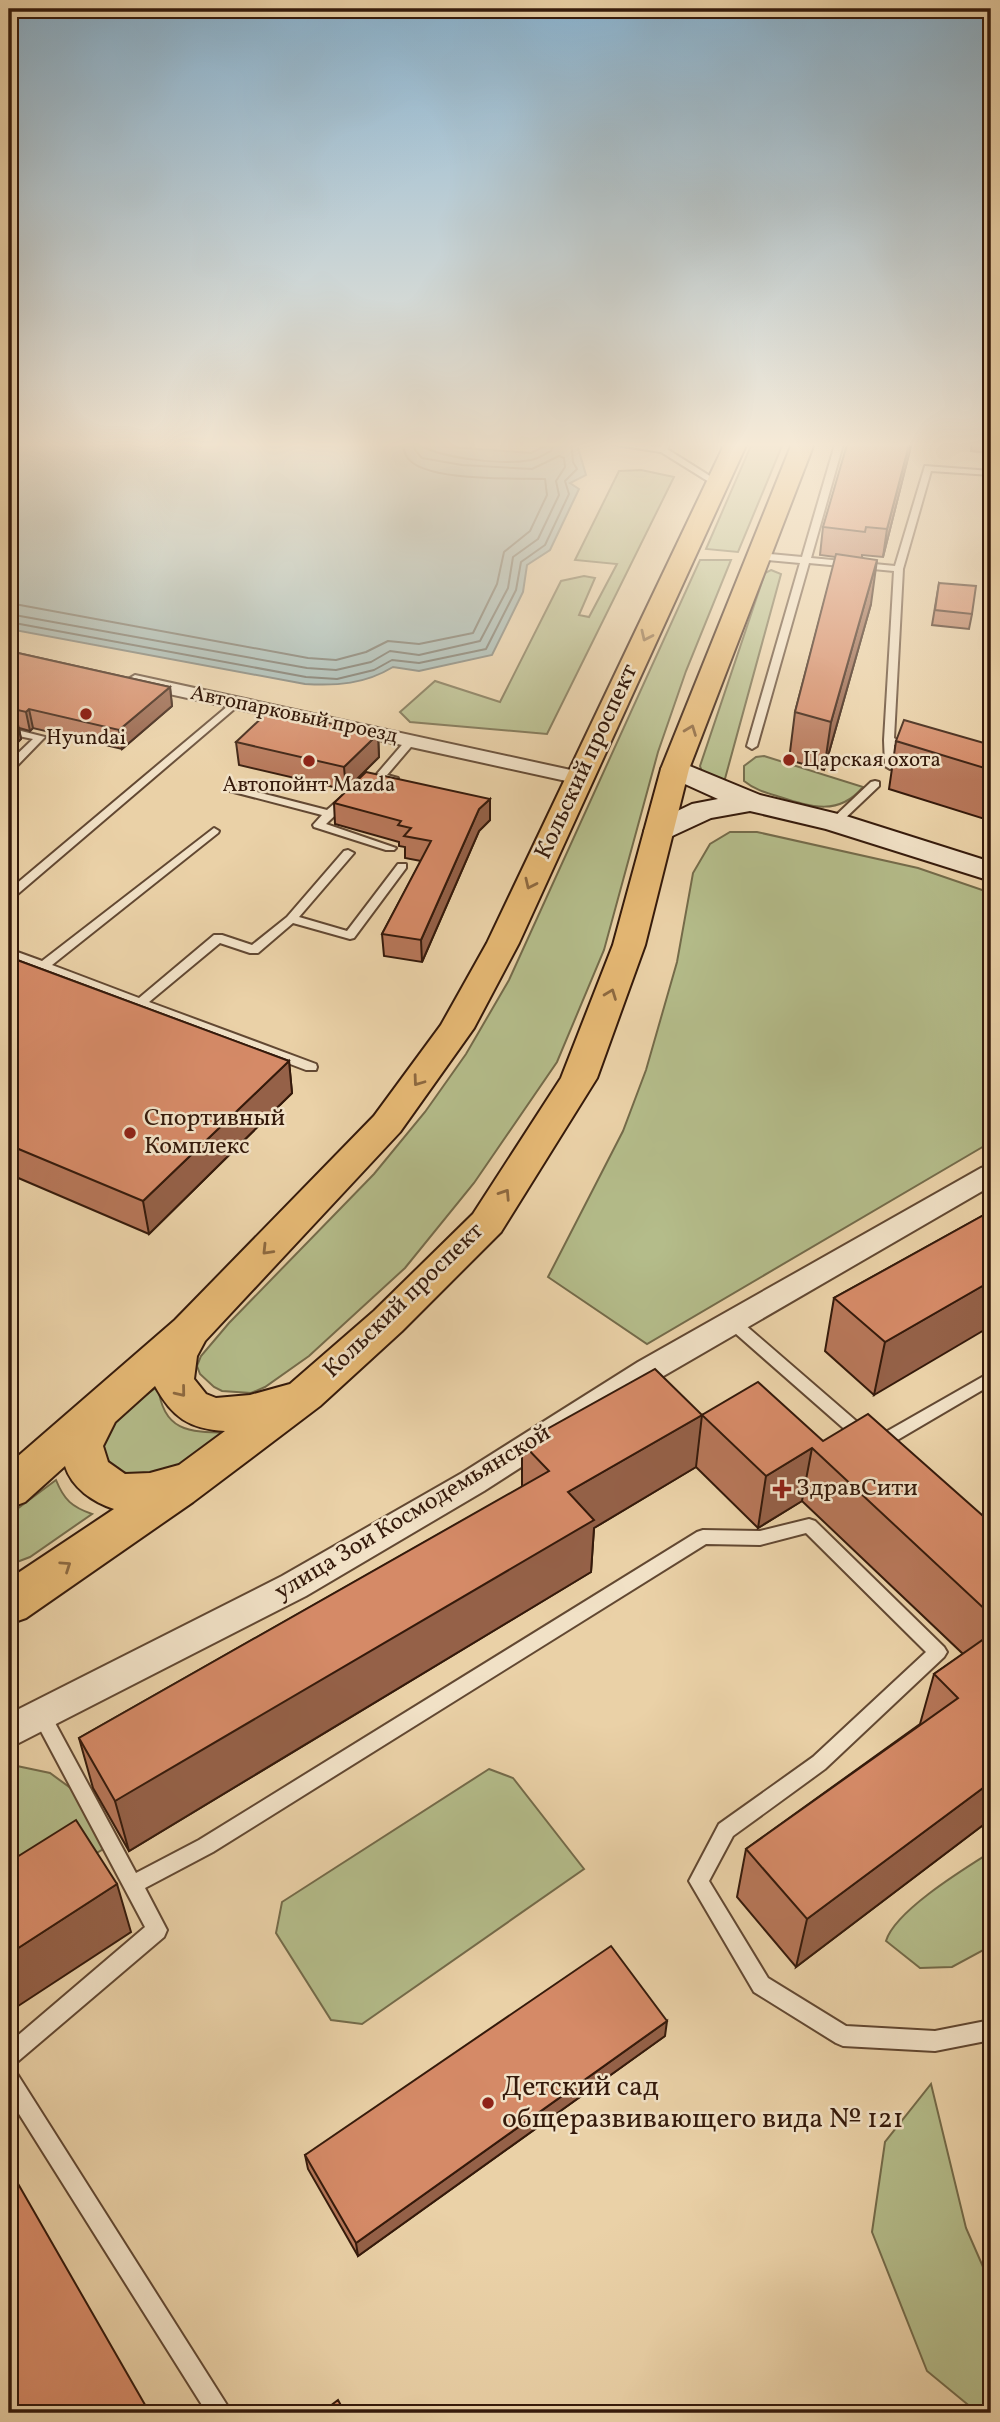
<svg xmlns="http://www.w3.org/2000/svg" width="1000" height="2422" viewBox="0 0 1000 2422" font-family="Vollkorn,serif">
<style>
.green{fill:#b4bc8a;stroke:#746b4a;stroke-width:2}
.water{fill:#9bb5b2;stroke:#72776f;stroke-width:2}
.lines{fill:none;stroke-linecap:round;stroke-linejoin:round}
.shore{stroke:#68685e;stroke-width:2}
.lane-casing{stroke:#624832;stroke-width:4}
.street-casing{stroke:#624832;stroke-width:4}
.secondary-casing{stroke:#351a0b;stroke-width:4}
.primary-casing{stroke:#351a0b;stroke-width:4}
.lane{fill:#f1e1c6;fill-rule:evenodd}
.street{fill:#f1e1c6;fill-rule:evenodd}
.secondary{fill:#f1e1c6;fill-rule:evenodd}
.primary{fill:#e5b874;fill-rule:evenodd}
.wall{fill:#b77759;stroke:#351a0b;stroke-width:2}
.shaded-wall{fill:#956148;stroke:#351a0b;stroke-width:2}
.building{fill:#d58a67;stroke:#351a0b;stroke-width:2}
.oneway{stroke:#8d6940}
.poi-dot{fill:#8f2418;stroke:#f1e1c6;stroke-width:2.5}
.labels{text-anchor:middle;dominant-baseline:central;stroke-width:5;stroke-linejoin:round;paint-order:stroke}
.far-street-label{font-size:21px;fill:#351a0b;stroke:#f1e1c6}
.far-poi-label{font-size:21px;fill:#351a0b;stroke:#f1e1c6}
.street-label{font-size:24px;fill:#351a0b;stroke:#f1e1c6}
.poi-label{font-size:24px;fill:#351a0b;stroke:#f1e1c6;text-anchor:start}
.near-poi-label{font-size:28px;fill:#351a0b;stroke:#f1e1c6;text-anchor:start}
</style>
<rect width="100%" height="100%" fill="#ead1a7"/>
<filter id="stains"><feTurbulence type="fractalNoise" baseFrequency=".00286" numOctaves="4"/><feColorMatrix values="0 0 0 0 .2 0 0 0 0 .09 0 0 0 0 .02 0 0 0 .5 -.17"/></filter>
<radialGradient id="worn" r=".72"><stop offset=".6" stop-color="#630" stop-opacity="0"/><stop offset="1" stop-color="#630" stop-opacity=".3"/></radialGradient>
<path class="green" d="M753 441H784L738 552 706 549Z
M641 470 674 477 547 734 410 722 400 712 435 681 500 702 561 581 584 576 595 578 579 615 589 617 617 564 575 560 619 471Z
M700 560H731L686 671 658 752 604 950 557 1062 474 1183 405 1268 309 1356 265 1387 251 1393 222 1391 214 1387 200 1374 197 1366 201 1356 229 1323 374 1174 425 1112 466 1054 509 980Z
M771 570 781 574 723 786 703 775 700 766 765 573Z
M764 756 863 787C839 816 811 807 780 797 767 793 755 790 744 781V766L756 757Z
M730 832H757L918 868 991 893V1142L647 1344 548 1277 623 1131 646 1070 677 962 693 873 710 844Z
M158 1386C163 1432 189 1432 229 1433L179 1470 147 1478 114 1470 103 1451V1428Z
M56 1480C64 1500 72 1507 92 1514L30 1557 9 1565V1515Z
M17 1766 50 1773 76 1792 105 1848 9 1904V1768Z
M489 1769 513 1778 584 1869 362 2024 331 2020 276 1933 282 1902Z
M991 1852V1946L952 1967 920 1968 886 1941C895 1911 964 1869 991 1852Z
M931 2084 966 2228 991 2285V2413H978L927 2371 872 2232 885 2142Z"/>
<path class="water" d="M9 441H368L531 453 547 445 549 441H576L586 475 570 483 579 489 550 550 527 565 523 592 492 655 419 671 393 667C365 684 337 686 305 684L9 629Z"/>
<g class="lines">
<path class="shore" d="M422 441 423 447C448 459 504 465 531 460 538 459 545 454 551 451L555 441
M9 603 308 658 336 660 366 652 388 641 419 644 473 633 497 584 504 552 530 531 547 495 545 479C516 478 422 482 407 457 404 453 403 446 402 441
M9 614 307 668 336 670 371 662 390 651 419 655 480 641 508 588 513 557 538 539 559 495 556 481 565 467 564 458 559 456 532 469 462 465 422 458 415 450 413 441
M9 622 306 677 337 679 374 670 392 660 419 663 486 649 516 590 521 562 545 545 569 494 565 481 577 469 573 462 571 441"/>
<defs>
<path id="lane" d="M592 441H612L660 447 663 441H671L667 449 721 483 714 485 661 452Z
M836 441H844L811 558 895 566 925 466 991 471V475L931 471 903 569 894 738 902 743 894 745 895 766 890 769 885 766 884 740 894 571 809 563 757 746 752 749 747 746 800 563 758 559 754 556 758 553 802 557Z
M235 700 239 701V705L13 898 9 899V890Z
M9 728 45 737 13 770 9 771V762L33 739 9 734Z
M411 738 416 741 387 775 398 778V782L376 779V775L407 739Z
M875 781 879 782V786L839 824H831V820L871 782Z
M230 785 327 810 343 796H351V800L326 824 396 848 394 850H386L314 827 313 825 322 815 226 790 225 788Z
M214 828 219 831 218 833 52 965 139 998 214 935H222L252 945 287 917 344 851 348 850 354 853 299 917 347 931 398 864H406V868L354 938 350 939 293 923 258 953H250L220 943 149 1002 316 1064 317 1067 316 1070H306L9 957V949L42 961Z
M732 1317 737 1318 870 1433 872 1437 870 1441 864 1443 858 1441 727 1326 725 1322 727 1318Z
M991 1372V1385L882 1449 876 1451 870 1449 868 1445 870 1441Z
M809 1519 815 1521 944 1647 947 1652 944 1657 825 1769 733 1836 709 1881 768 1978 846 2026 935 2031 991 2020V2040L935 2051 843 2046 836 2043 754 1992 689 1881 719 1824 813 1757 926 1652 806 1533 760 1545 706 1544 213 1852 145 1888 167 1930 164 1937 16 2063 9 2066V2043L145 1927 35 1720 32 1714 35 1708 41 1706 47 1708 136 1873 199 1840 697 1532 703 1530 760 1531Z
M9 2069 16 2072 232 2413H207L9 2098Z"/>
<path id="street" d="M135 675 580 772 587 774 591 778 587 782 580 784 128 685 125 681Z
M991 1165V1186L660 1378 484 1491 306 1596 9 1748V1714L282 1576 462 1473 638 1362 981 1168Z"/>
<path id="secondary" d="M675 760 760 795 846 816 991 862V881L826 829 750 811 711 818 670 837 659 840 648 837 644 831 648 825 692 804 718 799 665 775 661 769 665 763Z"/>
<path id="primary" d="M726 441H748L519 943 474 1028 400 1132 205 1341 197 1356 194 1379 206 1394 216 1398 250 1395 290 1384 374 1311 473 1214 561 1078 613 945 661 769 793 441H815L689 769 645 945 597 1078 501 1232 402 1331 320 1406 193 1502 26 1618 9 1624V1579L114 1509C93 1502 72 1488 65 1466L25 1502 9 1508V1464L175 1320 374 1116 441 1025 487 943ZM155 1386C172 1417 189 1429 225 1431L179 1465 150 1473 125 1474 108 1462 103 1446 115 1422Z"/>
</defs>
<use href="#lane" class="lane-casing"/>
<use href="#street" class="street-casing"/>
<use href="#secondary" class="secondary-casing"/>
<use href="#primary" class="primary-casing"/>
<use href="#lane" class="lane"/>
<use href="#street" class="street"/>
<use href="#secondary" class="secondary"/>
<use href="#primary" class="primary"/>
</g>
<path class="wall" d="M629 441H656L654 444Z
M910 441H912L911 446 883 557 862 555V558L871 604 824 770 789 760 795 712 836 557 820 555 823 527Z
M973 441H991V453L971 451Z
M939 583 972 614 969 629 932 625Z
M9 651 170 687 172 706 122 749 33 728 30 731 19 728 21 739 9 751Z
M378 734 379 757 346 790 239 765 236 742Z
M896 741 991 745V821L889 789Z
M490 799V820L479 831 422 962 384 956 382 934 421 861 405 858V847L399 846V842L335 824 334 803Z
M9 957 289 1061 292 1093 149 1234 9 1174Z
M991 1211 874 1395 825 1351 834 1298Z
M702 1415 823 1441 991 1523V1819L796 1967 737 1897 746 1849 920 1724 934 1674 963 1654 802 1501 758 1528 696 1467 594 1528 591 1572 129 1851 93 1788 79 1738 522 1487V1443Z
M665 2036 358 2256 308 2169 305 2155Z"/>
<path class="shaded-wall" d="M910 441H912L911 446 883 557 887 529Z
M877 560 871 604 824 770 831 722Z
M170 687 172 706 122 749 119 730Z
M29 709 33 728 30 731 26 712Z
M17 720 21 739 9 751V729Z
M378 734 379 757 346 790 344 767Z
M490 799V820L479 831 422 962 421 940 479 809Z
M289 1061 292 1093 149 1234 143 1201Z
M991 1281V1326L874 1395 885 1342Z
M702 1415 696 1467 594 1528 591 1572 129 1851 115 1801 568 1492Z
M812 1448 802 1501 758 1528 766 1476Z
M991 1782V1819L796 1967 807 1919Z
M117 1884 131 1932 9 2012V1954Z
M667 2021 665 2036 358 2256 356 2243Z"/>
<path class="building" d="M848 441H910L887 529 866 527 865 532 823 527Z
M836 554 877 560 831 722 795 712Z
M939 583 976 586 972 614 935 610Z
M9 651 170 687 119 730 29 709 26 712 9 708Z
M270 710 378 734 344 767 236 742Z
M9 718 17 720 9 729Z
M904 720 991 745V770L896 741Z
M366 772 490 799 479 809 421 940 382 934 431 841 404 836 411 828 398 825 401 821 334 803Z
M9 957 289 1061 143 1201 9 1145Z
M991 1211V1281L885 1342 834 1298Z
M655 1369 702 1415 568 1492 594 1520 115 1801 79 1738 549 1471 522 1443Z
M758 1382 823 1441 868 1414 991 1523V1615L812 1448 766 1476 702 1415Z
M991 1634V1782L807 1919 746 1849 958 1698 934 1674Z
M76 1820 117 1884 9 1954V1862Z
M611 1946 667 2021 356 2243 305 2155Z
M9 2168 148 2410 144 2413H9Z
M338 2400 345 2413H321Z"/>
<defs><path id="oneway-chevron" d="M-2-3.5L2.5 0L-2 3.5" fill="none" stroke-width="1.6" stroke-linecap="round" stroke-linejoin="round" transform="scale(1.75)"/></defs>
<g class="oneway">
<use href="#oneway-chevron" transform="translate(646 636) rotate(115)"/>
<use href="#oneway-chevron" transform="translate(691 730) rotate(-69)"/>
<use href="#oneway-chevron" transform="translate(530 884) rotate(115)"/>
<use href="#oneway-chevron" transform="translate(611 994) rotate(-69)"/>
<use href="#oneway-chevron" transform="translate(418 1081) rotate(126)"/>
<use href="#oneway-chevron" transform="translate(505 1194) rotate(-57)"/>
<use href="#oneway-chevron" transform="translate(267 1250) rotate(134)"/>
<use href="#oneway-chevron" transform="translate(181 1392) rotate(51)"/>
<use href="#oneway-chevron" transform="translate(66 1566) rotate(-34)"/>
</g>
<linearGradient id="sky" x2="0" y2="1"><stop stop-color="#89b4d2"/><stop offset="0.57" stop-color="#f6ead7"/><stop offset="1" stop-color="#f6ead7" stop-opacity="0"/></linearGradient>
<rect width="1000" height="780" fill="url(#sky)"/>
<g class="poi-dot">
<circle cx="86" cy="714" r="7"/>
<circle cx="789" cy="760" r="7"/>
<circle cx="309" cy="761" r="7"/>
<circle cx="130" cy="1133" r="7"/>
<path d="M778.5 1478.5h7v7h7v7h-7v7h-7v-7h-7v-7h7z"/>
<circle cx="488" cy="2103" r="7"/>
</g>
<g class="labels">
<g class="far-street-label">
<text transform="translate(294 715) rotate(12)">Автопарковый проезд</text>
</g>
<g class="far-poi-label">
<text x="86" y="738">Hyundai</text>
<text x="803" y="760" text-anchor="start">Царская охота</text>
<text x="309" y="785">Автопойнт Mazda</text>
</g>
<g class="street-label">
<text transform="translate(587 762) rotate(-65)">Кольский проспект</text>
<text transform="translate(404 1301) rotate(-44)">Кольский проспект</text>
<text transform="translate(413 1513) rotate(-31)">улица Зои Космодемьянской</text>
</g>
<g class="poi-label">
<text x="144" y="1119">Спортивный<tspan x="144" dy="28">Комплекс</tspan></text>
<text x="796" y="1489">ЗдравСити</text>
</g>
<g class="near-poi-label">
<text x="502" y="2087">Детский сад<tspan x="502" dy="32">общеразвивающего вида № 121</tspan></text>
</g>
</g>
<rect width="1000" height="2422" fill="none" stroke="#ead1a7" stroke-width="35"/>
<rect x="10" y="10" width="979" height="2401" fill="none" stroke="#351a0b" stroke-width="3.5"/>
<rect x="18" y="18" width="965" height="2387" fill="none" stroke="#351a0b" stroke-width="2"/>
<rect width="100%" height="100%" filter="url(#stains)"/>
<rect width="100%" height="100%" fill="url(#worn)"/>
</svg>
